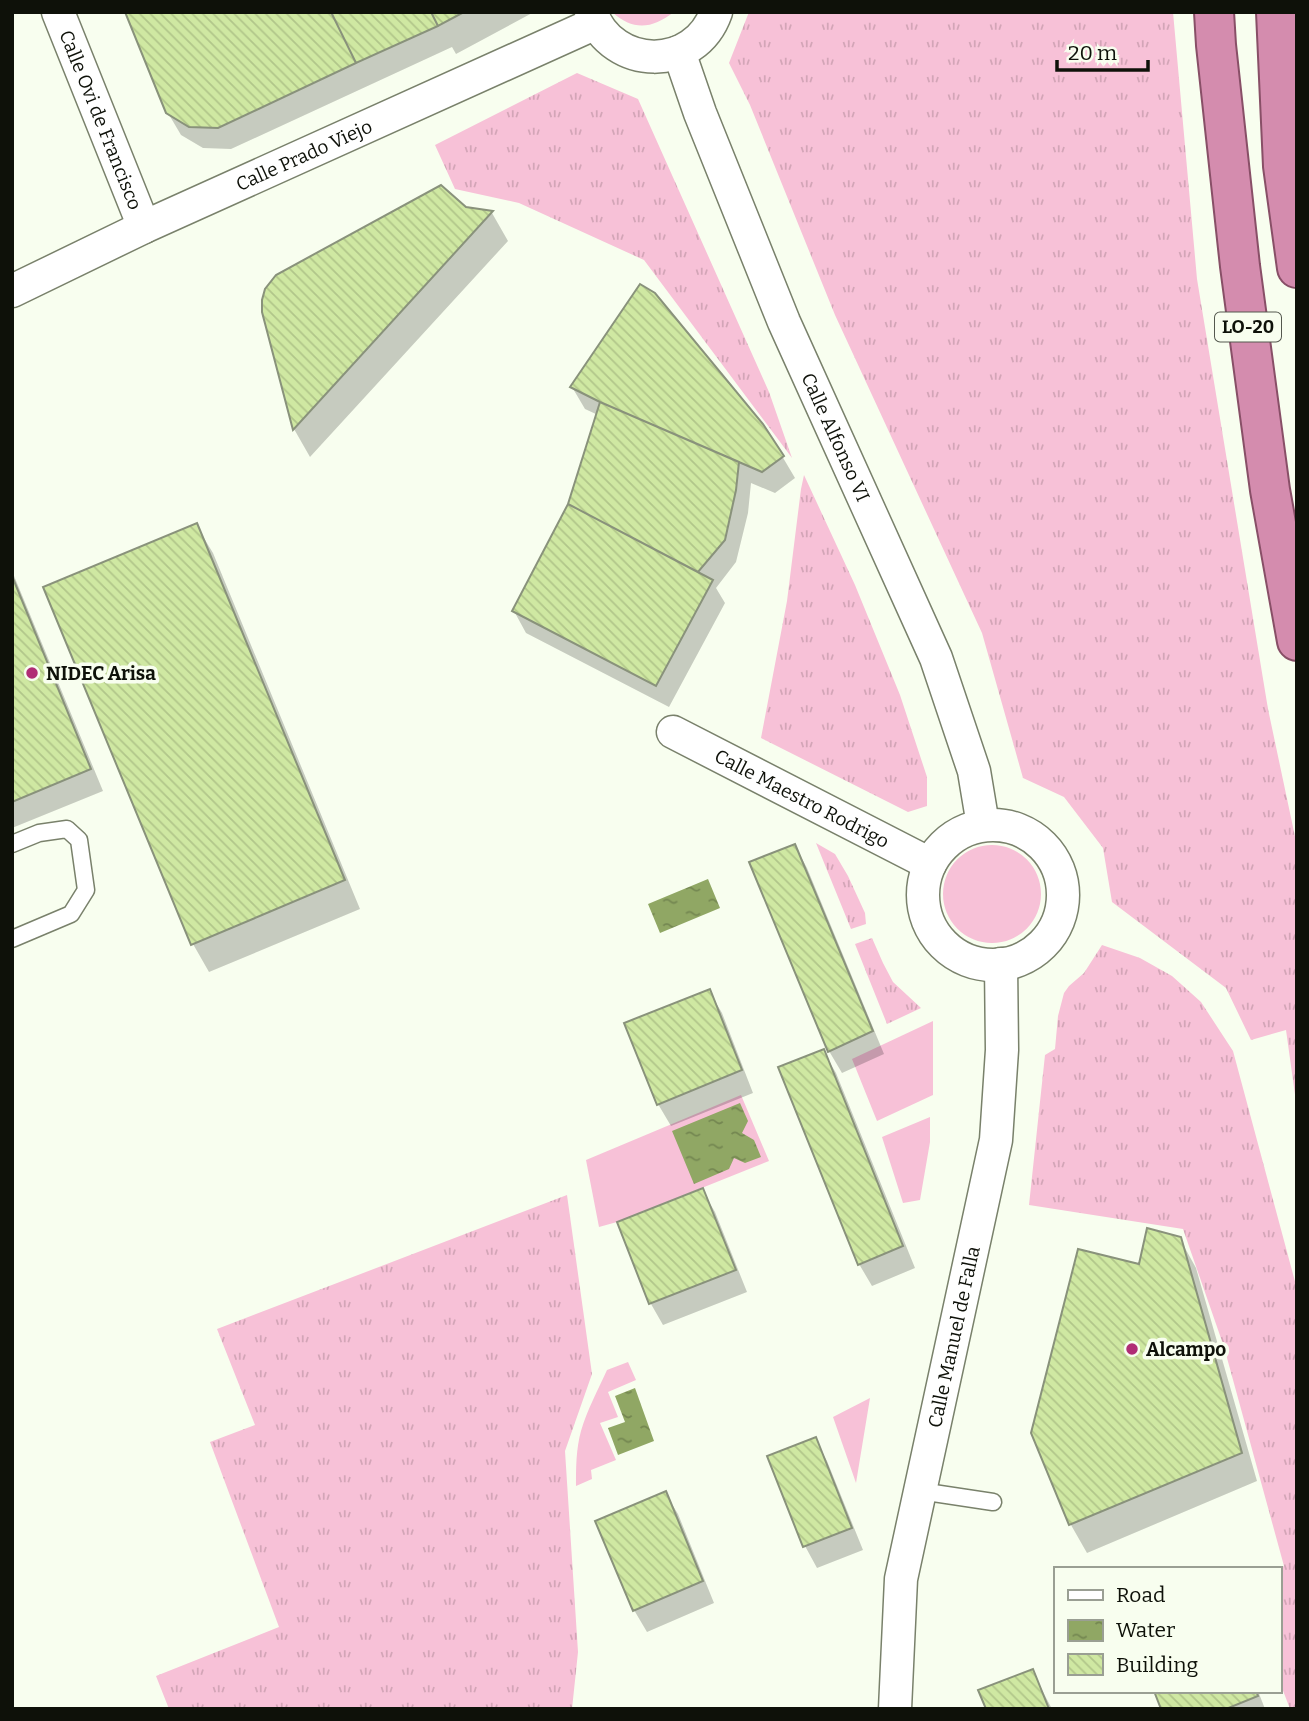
<svg xmlns="http://www.w3.org/2000/svg" width="1309" height="1721" viewBox="0 0 1309 1721" font-family="Bitter,serif">
<style>
.grass{fill:url(#grass-tufts)}
.garden{fill:#f7c1d7}
.water{fill:url(#water-ripples)}
.shadow{fill:#0003}
.building{fill:url(#building-back-hatch);stroke:#89927b;stroke-width:2}
.lines{fill:none;stroke-linecap:round;stroke-linejoin:round}
.service-casing{stroke:#79816b;stroke-width:19}
.minor-casing{stroke:#79816b;stroke-width:35}
.trunk-casing{stroke:#884f67;stroke-width:42}
.service{stroke:#fff;stroke-width:16}
.minor{stroke:#fff;stroke-width:32}
.trunk{stroke:#d48cae;stroke-width:38}
.poi-dot{fill:#b02d75;stroke:#f8feef;stroke-width:2.5}
.labels{text-anchor:middle;dominant-baseline:central;stroke-width:7;stroke-linejoin:round;paint-order:stroke}
.shield{fill:#f8feef;stroke:#54584e;stroke-width:2}
.shield-label{font-size:18px;font-weight:bold;fill:#0e1109}
.street-label{font-size:19px;fill:#0e1109;stroke:#f8feef}
.poi-label{font-size:19px;font-weight:bold;fill:#0e1109;stroke:#f8feef;text-anchor:start}
</style>
<defs>
<pattern id="grass-tufts" width="24" height="20" patternUnits="userSpaceOnUse" patternTransform="scale(1.75)"><rect width="24" height="20" fill="#f7c1d7"/><path d="M3 7l-1-3M5 7V3M7 7l1-3M15 17l-1-3M17 17v-4M19 17l1-3" fill="none" stroke="#d3a5b7"/></pattern>
<pattern id="water-ripples" width="26" height="14" patternUnits="userSpaceOnUse" patternTransform="scale(1.75)"><rect width="26" height="14" fill="#90a764"/><path d="M2 4q2-2 4 0t4 0M15 11q2-2 4 0t4 0" fill="none" stroke="#748751"/></pattern>
<pattern id="building-back-hatch" width="6" height="6" patternUnits="userSpaceOnUse" patternTransform="scale(1.75)"><rect width="6" height="6" fill="#cfe8a2"/><path d="M-1 5l2 2M0 0l6 6M5-1l2 2" fill="none" stroke="#b1c68a"/></pattern>
</defs>
<rect width="100%" height="100%" fill="#f8feef"/>
<path class="grass" d="M749 12H1173L1197 279 1268 709 1297 846V1109L1286 1030 1251 1040 1226 988 1112 902 1103 848 1064 797 1023 778 982 633 835 315 750 105 729 63Z
M577 73 638 99 769 392 792 458 644 260 519 203 455 189 435 145Z
M804 475 855 585 900 695 927 777V806L908 812 761 738 787 601 801 489Z
M816 843 835 854 848 876 865 913 866 924 851 929Z
M872 938 883 963 893 982 921 1008 887 1024 855 944Z
M1102 945 1140 958 1172 976 1201 1002 1233 1051 1297 1289V1709H1290L1279 1680V1569L1284 1566 1224 1347 1183 1229 1029 1205 1045 1055 1055 1049 1058 1016 1064 993 1069 986 1084 973Z
M567 1195 592 1374 565 1451 578 1652 572 1709H169L156 1676 279 1627 210 1442 255 1425 217 1329Z"/>
<path class="garden" d="M612 12H674C652 29 633 31 612 12Z
M943 894a49 49 0 1 1 98 0a49 49 0 1 1-98 0Z
M933 1021V1095L877 1121 852 1059Z
M741 1095 769 1161 617 1222 599 1227 586 1160Z
M930 1117V1142L920 1200 903 1203 882 1137Z
M628 1362 636 1380 608 1392 618 1417 600 1423 616 1460 591 1470 592 1479 576 1486C576 1468 576 1449 581 1431 587 1410 598 1390 607 1370Z
M870 1398 856 1483 833 1417Z"/>
<path class="water" d="M708 879 720 908 660 933 648 904Z
M740 1103 748 1121 742 1133 754 1140 761 1157 745 1163 734 1158 729 1169 694 1184 672 1131Z
M635 1388 654 1441 618 1455 608 1428 625 1422 615 1396Z"/>
<path class="shadow" d="M127 12H534L456 54 452 47 231 149 203 148 181 135 168 113Z
M465 208 492 213 508 241 310 457 294 429 264 312Z
M572 387 782 456 795 478 775 493 751 483 748 513 736 562 716 588 725 603 669 707 526 633 514 611 570 505 598 415 585 409Z
M196 525 213 553 360 909 209 972 193 944Z
M12 571 103 791 12 828Z
M795 846 807 868 884 1054 842 1073 829 1051Z
M709 991 722 1013 753 1093 671 1126 658 1104Z
M823 1051 836 1073 915 1268 872 1286 859 1264Z
M702 1190 715 1212 747 1292 663 1325 651 1304 619 1223Z
M1180 1239 1196 1268 1257 1481 1087 1553 1071 1525 1033 1433 1140 1267Z
M815 1439 827 1461 863 1550 817 1568 805 1546Z
M665 1493 678 1514 714 1603 647 1632 634 1610Z
M1032 1671 1052 1709H988Z
M1156 1691H1258L1265 1709H1163Z"/>
<path class="building" d="M125 12H331L356 63 218 128 189 127 166 113Z
M331 12H431L438 26 356 63Z
M431 12H464L438 26Z
M441 185 466 207 493 211 293 430 262 312V300L265 289 276 275Z
M640 284 655 293 763 424 784 456 762 472 600 402 570 387Z
M600 402 739 462 736 490 725 540 698 572 568 504Z
M568 504 713 580 656 686 512 611Z
M197 523 345 880 191 945 43 587Z
M12 576 91 769 12 802Z
M795 844 873 1031 828 1052 749 862Z
M710 989 742 1070 657 1105 624 1023Z
M824 1049 903 1246 858 1265 778 1067Z
M703 1188 736 1270 649 1304 617 1222Z
M1147 1228 1181 1237 1242 1453 1069 1525 1031 1433 1078 1249 1139 1264Z
M816 1437 852 1528 803 1547 767 1456Z
M666 1491 703 1581 633 1611 595 1521Z
M1033 1669 1049 1709H986L978 1690Z
M1154 1691H1256L1258 1696 1226 1709H1161Z"/>
<g class="lines">
<defs>
<path id="service" d="M12 844 39 833 67 829 79 840 86 890 71 914 12 939
M920 1491 993 1502"/>
<g id="minor">
<path id="s1" d="M58 12 144 227"/>
<path d="M591 12C613 71 695 72 716 12"/>
<path id="s2" d="M679 52 700 113 784 322 936 658 974 771 983 825"/>
<path id="s3" d="M12 291 144 227 596 23"/>
<path id="s4" d="M673 732 930 864"/>
<circle cx="993" cy="895" r="70"/>
<path id="s5" d="M895 1709 901 1579 996 1140 1002 1050 1001 964"/>
</g>
<path id="trunk" d="M1214 12 1216 45 1240 266 1270 490 1297 641
M1276 12 1283 166 1297 268"/>
</defs>
<use href="#service" class="service-casing"/>
<use href="#minor" class="minor-casing"/>
<use href="#trunk" class="trunk-casing"/>
<use href="#service" class="service"/>
<use href="#minor" class="minor"/>
<use href="#trunk" class="trunk"/>
</g>
<g class="poi-dot">
<circle cx="32" cy="673" r="7"/>
<circle cx="1132" cy="1349" r="7"/>
</g>
<g class="labels">
<rect class="shield" x="1215" y="312.5" width="66" height="29" rx="5"/>
<g class="shield-label">
<text x="1248" y="327">LO-20</text>
</g>
<g class="street-label">
<text stroke="none"><textPath href="#s1" startOffset="116">Calle Ovi de Francisco</textPath></text>
<text stroke="none"><textPath href="#s3" startOffset="322">Calle Prado Viejo</textPath></text>
<text stroke="none"><textPath href="#s2" startOffset="416">Calle Alfonso VI</textPath></text>
<text stroke="none"><textPath href="#s4" startOffset="145">Calle Maestro Rodrigo</textPath></text>
<text stroke="none"><textPath href="#s5" startOffset="378">Calle Manuel de Falla</textPath></text>
</g>
<g class="poi-label">
<text x="46" y="673">NIDEC Arisa</text>
<text x="1146" y="1349">Alcampo</text>
</g>
</g>
<rect width="1309" height="1721" fill="none" stroke="#0e1109" stroke-width="28"/>
<rect x="1054" y="1567" width="228" height="126" fill="#f8feef" stroke="#9a9f93" stroke-width="2"/>
<rect x="1068" y="1590" width="35" height="10" fill="#ffffff" stroke="#9a9f93" stroke-width="2"/>
<text x="1116" y="1602" font-size="21" fill="#0e1109">Road</text>
<rect x="1068" y="1620" width="35" height="21" fill="url(#water-ripples)" stroke="#9a9f93" stroke-width="2"/>
<text x="1116" y="1637" font-size="21" fill="#0e1109">Water</text>
<rect x="1068" y="1654" width="35" height="21" fill="url(#building-back-hatch)" stroke="#9a9f93" stroke-width="2"/>
<text x="1116" y="1672" font-size="21" fill="#0e1109">Building</text>
<path d="M1057 60v10h91v-10" fill="none" stroke="#0e1109" stroke-width="3.5"/>
<text x="1068" y="60" font-size="21" fill="#0e1109" stroke="#f8feef" stroke-width="5" paint-order="stroke">20 m</text>
</svg>
